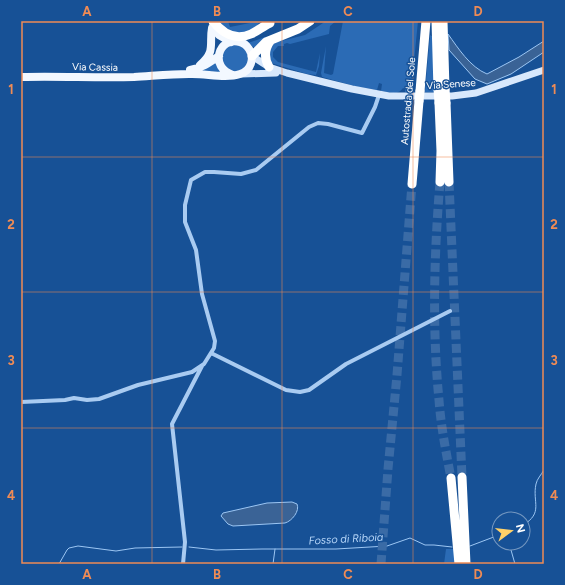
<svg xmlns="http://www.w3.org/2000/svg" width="565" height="585" viewBox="0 0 565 585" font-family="Figtree,sans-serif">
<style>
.green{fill:#2b6bb5}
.water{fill:#3a6396;stroke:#9cc6f3}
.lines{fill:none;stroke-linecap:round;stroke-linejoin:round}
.stream{stroke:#9cc6f3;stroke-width:1}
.highway-tunnel{stroke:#3a6ba6;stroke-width:9;stroke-dasharray:9 4.5;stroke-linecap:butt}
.street{stroke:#a9cbf1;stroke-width:4}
.secondary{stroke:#d8e8fc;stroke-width:7}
.primary{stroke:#f3f8ff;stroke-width:8}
.highway{stroke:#fff;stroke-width:9}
.highway-bridge{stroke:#fff;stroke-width:9}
.grid{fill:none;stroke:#ef8b55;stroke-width:1;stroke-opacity:0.55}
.labels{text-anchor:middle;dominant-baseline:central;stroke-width:3;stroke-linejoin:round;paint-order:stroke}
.street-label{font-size:10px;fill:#fff;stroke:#175196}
.water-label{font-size:11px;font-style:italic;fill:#b5d5f8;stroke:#175196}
.neatline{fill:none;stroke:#ef8b55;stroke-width:1.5}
.grid-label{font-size:13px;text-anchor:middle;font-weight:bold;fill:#ef8b55}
</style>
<rect width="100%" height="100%" fill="#175196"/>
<path class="green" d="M222 21H228L230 27 250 23V21H259C259 31 238 35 230 33 226 32 222 27 219 25Z
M326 21H336L330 26 329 34 290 44 287 43 284 44V46H278L273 52V57L278 62 316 72 320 53 319 66 316 75 307 74 271 63 269 52 273 43 305 35Z
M343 21H418L411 92H405V89L403 88C398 96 389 92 381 91L382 84 379 83 377 90 358 87 322 77 321 73 326 46 324 73 331 75 333 74Z
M430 35 433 37 436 92H425Z
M265 37 266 38 255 48 248 43Z
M222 58a13 13 0 1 1 26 0a13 13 0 1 1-26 0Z
M215 61 221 72 193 71Z
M446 549H455L456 564H444Z"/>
<path class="water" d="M448 34C458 48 470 67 487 74L519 57 544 41V52L511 74 487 84 475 79 449 50Z
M292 502 297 504C300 511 292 521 285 523L233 526 228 524 221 516 223 513 267 503Z"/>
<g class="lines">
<path class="stream" d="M523 525C544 513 532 502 536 484 537 479 541 475 544 470
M509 543 515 564
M470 546 499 535
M189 547 216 550 262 549H336L387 546 410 538 425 545H434L452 547
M59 564 67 550 69 548 78 546 116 551 135 548 182 547
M273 564 275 549"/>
<path class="highway-tunnel" d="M440 182C434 255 432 328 439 400 441 427 446 452 451 478
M449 182 462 477
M381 564 388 469 397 375 412 184"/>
<path class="street" d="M211 353 286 390 300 392 309 390 346 364 450 311
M21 402 65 400 74 398 87 400 99 399 138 385 192 372 204 364 214 348 215 341 202 294 196 250 185 222V205L191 180 205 172H214L241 174 256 170 309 127 318 123 328 124 362 133 375 107 379 95
M183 564 185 542 172 424 202 366"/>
<path class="secondary" d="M252 56 269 67 287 73 352 89 389 96H452L476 93 544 70
M241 74 276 73"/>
<path class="primary" d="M213 23 219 35 231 42
M200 65C216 52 209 44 212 28
M190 70C202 68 209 63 219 56
M21 77C59 76 96 78 134 77 152 76 170 74 189 74 205 73 225 79 240 74 251 71 255 58 249 49 247 46 244 43 240 42 218 36 209 68 233 75"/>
<path class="highway" d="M213 21C222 33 235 41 251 34 258 31 263 26 270 23
M436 21 438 89
M443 21 445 89
M252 56 266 42 298 29 310 21
M269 67C264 58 264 49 271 40
M420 91 426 21
M439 103 441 151 440 182
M446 103 449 182
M412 184 419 101
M462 477 466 564
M451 478 459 564"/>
<path class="highway-bridge" d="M438 89 439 103
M445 89 446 103
M419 101 420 91"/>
</g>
<path class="grid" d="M152 21V564M282 21V564M413 21V564M21 157H544M21 292H544M21 428H544"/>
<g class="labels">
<g class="street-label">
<text transform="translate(95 67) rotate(1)">Via Cassia</text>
<text transform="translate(451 84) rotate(-4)">Via Senese</text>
<text transform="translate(408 101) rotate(-85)">Autostrada del Sole</text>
</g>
<g class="water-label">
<text transform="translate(346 539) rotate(-3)">Fosso di Riboia</text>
</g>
</g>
<rect width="565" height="585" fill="none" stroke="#175196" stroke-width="44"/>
<g transform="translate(511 531) rotate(75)"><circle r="19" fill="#175196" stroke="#7497c0"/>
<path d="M0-3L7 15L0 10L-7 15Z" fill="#ffd169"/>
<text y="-6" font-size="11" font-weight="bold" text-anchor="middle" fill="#ffffff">N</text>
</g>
<rect x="22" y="22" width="521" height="541" class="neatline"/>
<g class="grid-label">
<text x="87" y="16">A</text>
<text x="217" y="16">B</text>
<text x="348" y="16">C</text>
<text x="478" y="16">D</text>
<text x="11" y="94">1</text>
<text x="554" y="94">1</text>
<text x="11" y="229">2</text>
<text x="554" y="229">2</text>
<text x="11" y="365">3</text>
<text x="554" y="365">3</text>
<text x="11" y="500">4</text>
<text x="554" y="500">4</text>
<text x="87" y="579">A</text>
<text x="217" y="579">B</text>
<text x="348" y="579">C</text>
<text x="478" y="579">D</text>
</g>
</svg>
